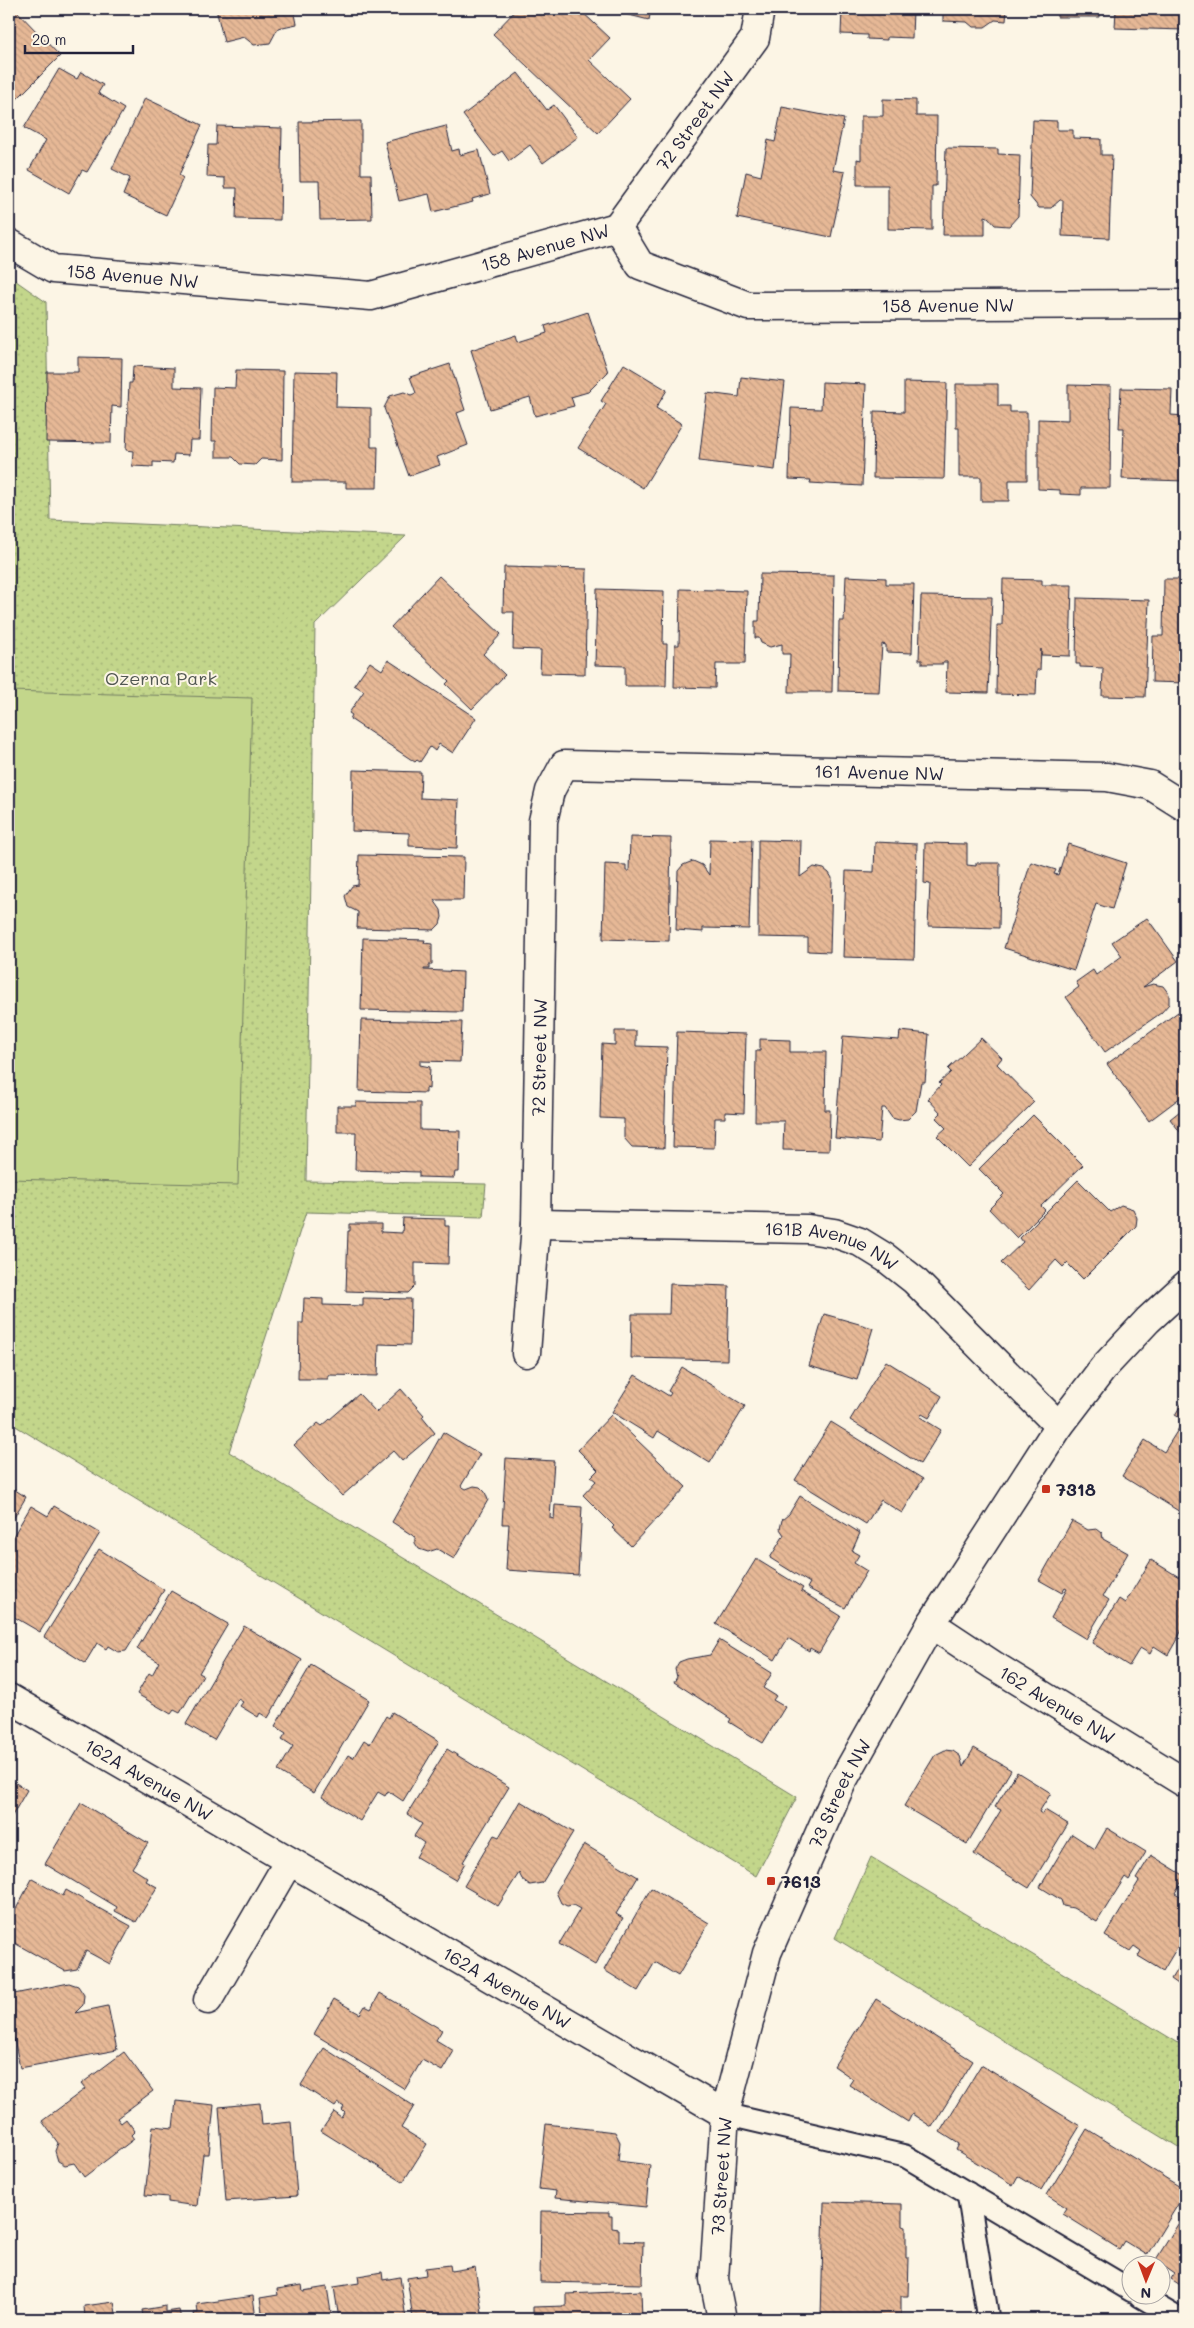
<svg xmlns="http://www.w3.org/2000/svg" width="1194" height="2328" viewBox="0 0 1194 2328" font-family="Mali,sans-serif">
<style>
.grass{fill:url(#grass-dots);stroke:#727c63}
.pitch{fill:#c3d68b;stroke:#727c63}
.building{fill:url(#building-back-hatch);stroke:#22223b}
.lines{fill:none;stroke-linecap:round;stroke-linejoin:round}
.lane-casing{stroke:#22223b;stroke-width:25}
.street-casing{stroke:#22223b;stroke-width:31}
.secondary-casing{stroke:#22223b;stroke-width:31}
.lane{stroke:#fcf5e5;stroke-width:21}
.street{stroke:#fcf5e5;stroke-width:28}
.secondary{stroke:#fcf5e5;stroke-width:28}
.poi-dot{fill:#c8321e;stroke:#fcf5e5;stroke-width:2}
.labels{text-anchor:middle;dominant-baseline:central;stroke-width:4;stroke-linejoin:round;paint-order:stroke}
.street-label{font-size:18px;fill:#22223b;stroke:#fcf5e5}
.park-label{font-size:18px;fill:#525853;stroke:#fcf5e5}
.poi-label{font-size:18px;font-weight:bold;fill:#22223b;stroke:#fcf5e5;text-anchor:start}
</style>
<defs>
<pattern id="grass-dots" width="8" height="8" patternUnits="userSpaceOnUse" patternTransform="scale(1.25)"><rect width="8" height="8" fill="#c3d68b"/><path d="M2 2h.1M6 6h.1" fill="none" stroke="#a7b779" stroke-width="1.8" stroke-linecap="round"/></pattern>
<pattern id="building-back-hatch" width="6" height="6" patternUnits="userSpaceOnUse" patternTransform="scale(1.25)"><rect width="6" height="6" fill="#e6b896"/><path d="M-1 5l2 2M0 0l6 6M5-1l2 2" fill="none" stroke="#c59e82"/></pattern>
</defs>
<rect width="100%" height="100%" fill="#fcf5e5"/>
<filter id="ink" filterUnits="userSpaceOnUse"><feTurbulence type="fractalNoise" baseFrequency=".02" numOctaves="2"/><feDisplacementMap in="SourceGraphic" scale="10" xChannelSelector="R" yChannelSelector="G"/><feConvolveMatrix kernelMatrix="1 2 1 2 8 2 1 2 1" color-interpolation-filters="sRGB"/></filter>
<g filter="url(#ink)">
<path class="grass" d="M9 276 46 302 50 520 406 536 315 625 306 1181 486 1184 483 1217 306 1212 229 1452 797 1797 756 1876 9 1422Z
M871 1857 1185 2047V2151L835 1938Z"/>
<path class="pitch" d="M9 691 252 698 238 1185 9 1179Z"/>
<path class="building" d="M9 9H15L60 56 9 107Z
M216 9H294L297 24 278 28 270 43 254 45 244 37 224 42Z
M517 9H579L610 38 589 60 630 99 598 133 493 34Z
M605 9H651L649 20Z
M842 9H913L912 38 887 37V40L867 39V35L841 34Z
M943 9H1007L1006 21 995 20 985 27H973L967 22 943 21Z
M1057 9H1100V17H1057Z
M1116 9H1185L1184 30 1115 28Z
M59 69 77 79 81 72 103 85 98 93 124 109 87 172 82 170 69 193 29 170 46 140 24 128Z
M518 73 547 110 554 105 578 137 543 163 530 145 509 161 502 151 494 156 463 115Z
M145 98 202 125 179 175 183 178 166 215 123 195 130 178 112 169Z
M883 99 916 100V116H937L936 186H932V230L888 229V185H857V159L861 160V116H883Z
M782 107 844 119 833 170 845 172 831 237 737 218 746 172 761 176 768 140 775 142Z
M1033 120 1057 121V130H1073V138L1101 139V155H1112L1109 238 1062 236 1063 200H1060L1051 208H1039L1030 197Z
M361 121V174H371L372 219 320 220 319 181H300L299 122Z
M217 126 282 128 280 220 236 219 237 188H225V178L207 177 208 145H216Z
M446 126 452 151 459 149 460 155 479 150 490 194 472 199 473 202 433 212 429 194 399 201 385 142Z
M946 148 998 149V154L1020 155 1018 216 1009 226 995 225 988 217 985 216V235H943Z
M588 312 608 372 588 392 571 397 574 406 535 416 530 397 490 409 471 350 516 335 518 342 547 333 545 326Z
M78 357 122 358 121 407 112 406 111 443 46 442 47 372H78Z
M450 364 465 410 457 413 468 445 437 457 440 465 409 476 384 408 390 396 404 392 411 395 416 393 410 377Z
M624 364 667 390 656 408 682 424 643 488 578 448 606 404 601 401Z
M133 366 174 368V387L201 388 199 440H190L189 455 174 454 173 463 153 462V467L132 466 133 451 126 450 129 383H132Z
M236 370 283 371 282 460 261 459 255 465 240 464 233 457H216V441H212L213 387 235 388Z
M294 371 337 372 336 407 371 408V447H378L377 488H346V482H292Z
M741 377 785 382 775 470 699 461 707 393 739 397Z
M822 382 866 384 862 486 810 483 811 480 789 479 791 408 821 409Z
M904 382 947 383 944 479 873 478 874 411 904 412Z
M956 384H998V406H1010V412H1027V480H1009V501H981V477H959V428H956Z
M1068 385 1111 386 1110 488H1081V495L1060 494V490L1038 489V419L1068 420Z
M1121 388 1172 389 1171 415 1185 416V481L1122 479 1124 428H1119Z
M504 567 587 569 585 674 540 673 541 650 513 649 514 612H503Z
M760 574 834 575 832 692H789L790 654H782V644L770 647 761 643 759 638H755V621H759Z
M439 576 501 634 483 654 505 675 472 709 446 684 449 681 391 627Z
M846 576 886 578V584H914L912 653 886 652V645L882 644 879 692 838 691 839 621H844Z
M1003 579 1042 580V585H1072L1070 656 1041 655V649L1040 670H1037L1036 695 996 694 997 625H1002Z
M1164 579H1185V683L1152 682 1153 636H1163Z
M597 589 664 591 663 644H667L666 686H625V666L595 665Z
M680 589 747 591 745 664H716L715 688 674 687 675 645H679Z
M921 596 992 597 988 693 946 692 947 662H943V664H922V660H919Z
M1077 598 1149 600 1145 697 1102 696 1103 668 1080 667V664H1076Z
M388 660 476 718 453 753 439 744 435 751 430 747 420 762 417 760 415 762 350 719 352 715 349 713 364 691 354 685 370 662 382 670Z
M353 770 421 772 420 798 459 800 457 848 409 846V833L352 831Z
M630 837 671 838 669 941 603 939 605 864 626 865V871H629Z
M710 839 752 840 749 929 703 928V932L676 930 678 871 683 865 693 861 702 865 709 875Z
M758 840 801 841 800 877 814 867 824 869 829 873 832 878 830 952 808 951V938L758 937Z
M875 842 917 844 914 959 843 957 846 871 874 872Z
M925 843 967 844V865L976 866V863H1000L999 928 928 926 930 884 924 883Z
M1068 844 1126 863 1112 909 1096 904 1074 970 1004 948 1031 862 1056 870 1054 874 1058 875Z
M359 855 464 857 463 900H434L441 910 442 917 440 924 434 930 357 928 358 912 348 907 345 896 352 886 358 885Z
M1147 918 1178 961 1143 987 1153 984 1163 986 1169 994V1004L1161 1013 1105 1052 1066 997 1079 987 1076 982 1093 970 1096 975 1122 956 1112 942Z
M363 938 425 940 424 943 432 944V965H429V969H424V970L463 972 462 1012 361 1010Z
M1178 1012 1185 1022V1094L1149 1121 1107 1064Z
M361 1020 462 1022 460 1062 420 1061V1065L430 1067 429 1089 426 1088V1093L359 1091Z
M615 1031H636V1046L667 1047 664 1148 632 1147 624 1138V1119L600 1118 602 1044 615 1045Z
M900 1031 929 1034 925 1082H921L916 1111 908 1119 899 1120 892 1118 885 1108H882L879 1142 835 1138 843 1036 899 1040Z
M677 1032 746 1034 744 1113 725 1112V1118H715L714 1148 673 1147Z
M981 1038 1002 1058 997 1064 1034 1102 968 1167 937 1136 946 1128 936 1118 941 1113 928 1099 941 1085 939 1083 951 1072 948 1069Z
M760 1039 790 1040V1052H826L825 1110H830L829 1151 783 1150 784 1121H755L756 1051H760Z
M356 1102 420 1103V1130L460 1131 459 1172H455L454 1178 419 1177V1172L355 1170 356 1132H337V1106H356Z
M1185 1107V1138L1170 1119Z
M1033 1115 1083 1165 1041 1206 1045 1210 1017 1238 989 1209 1004 1194 979 1169Z
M1078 1180 1110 1212 1121 1205 1133 1209 1137 1218 1136 1226 1083 1279 1067 1263 1063 1267 1056 1260 1029 1290 1001 1263 1023 1242 1020 1238Z
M403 1218 445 1219V1226H449L448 1264 415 1263V1286L408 1293 346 1291 348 1231H350V1224H381V1232L402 1233Z
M670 1284 729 1286 727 1360 631 1358 632 1314H669Z
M304 1298 323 1299V1305L363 1306V1298L411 1299 410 1345 379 1344 378 1376 328 1375V1379H298L299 1323H303Z
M824 1314 873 1328 857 1380 809 1366Z
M886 1361 942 1396 929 1418 922 1414 920 1417 941 1430 920 1464 850 1420Z
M682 1367 745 1406 710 1463 658 1431 654 1438 612 1412 635 1375 669 1396 671 1393 668 1391Z
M401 1389 424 1415 422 1417 435 1433 402 1461 393 1451 342 1496 294 1445 318 1423 322 1426 359 1394 376 1412Z
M1185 1398V1421L1175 1415Z
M611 1415 686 1487 631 1546 612 1528 614 1526 583 1495 596 1481 591 1477 598 1470 578 1450Z
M831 1422 923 1479 902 1513 881 1500 866 1524 795 1480Z
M1179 1428 1185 1432V1515L1122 1476 1145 1440 1164 1452Z
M443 1432 480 1454 461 1486 466 1489 474 1486 480 1487 485 1492 488 1500 454 1559 437 1549 428 1552 419 1549 415 1543V1537L392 1522Z
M506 1458 554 1461 550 1518 554 1519 555 1505 582 1507 578 1575 506 1570 509 1524H502Z
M9 1486 26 1497 9 1526Z
M800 1496 860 1533 852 1551 859 1555 854 1563 867 1571 845 1608 807 1588 810 1583 770 1558 784 1535 780 1529 782 1520 789 1514Z
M31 1506 48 1516 54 1506 100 1533 40 1632 9 1614V1599L14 1591 9 1587V1543Z
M1072 1521 1088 1530 1097 1529 1102 1533 1103 1539 1128 1553 1103 1596 1109 1600 1086 1639 1051 1618 1067 1589 1065 1588 1062 1593 1039 1580Z
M99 1549 164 1590 126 1651 118 1652 108 1646 106 1649 97 1643 85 1663 44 1637Z
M756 1559 803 1588 801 1591 841 1616 819 1653 810 1648 809 1651 788 1638 775 1660 716 1624Z
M1151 1560 1179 1577 1182 1573 1185 1575V1625L1168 1655 1154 1646 1150 1654 1140 1648 1129 1666 1092 1643 1119 1599 1125 1603Z
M171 1591 228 1624 199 1673 203 1675 180 1713 174 1710 171 1714 137 1694 149 1673 152 1675 159 1662 137 1649Z
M244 1626 302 1660 268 1718 260 1713 258 1717 240 1706 243 1702 238 1699 214 1740 186 1724Z
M719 1640 772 1673 763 1688 776 1696 773 1700 785 1707 763 1743 729 1722 731 1719 674 1682 677 1677 675 1669 679 1662 687 1659 710 1655Z
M311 1665 369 1700 314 1793 278 1771 293 1746 282 1739 286 1733 275 1726Z
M392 1712 439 1741 403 1801 388 1791 385 1796 378 1792 360 1821 322 1797 348 1755 353 1758 364 1740 370 1744 386 1716 389 1718Z
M974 1748 1011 1770 967 1844 904 1806 935 1755 945 1750 953 1751 960 1756 963 1767Z
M447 1749 509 1787 463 1862 465 1863 455 1880 416 1857 424 1843 414 1836 422 1824 407 1814Z
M1017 1772 1051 1793 1039 1812 1042 1814 1045 1810 1068 1824 1029 1888 974 1854 1001 1810 995 1807Z
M9 1779 27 1790 9 1821Z
M520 1801 573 1832 542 1883 530 1885 522 1879 519 1873 498 1906 464 1886 494 1835 499 1837Z
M81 1803 148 1843 132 1868 148 1878 146 1881 157 1887 136 1922 115 1911 117 1907 45 1864Z
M1107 1828 1146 1852 1129 1880 1125 1877 1097 1922 1073 1908 1063 1906 1061 1900 1040 1887 1072 1834 1095 1849Z
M584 1844 638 1877 616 1914 623 1918 595 1965 559 1944 580 1909 573 1905 567 1906 561 1903 556 1892Z
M1151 1855 1185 1876 1175 1893 1185 1899V1934L1163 1971 1138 1956 1141 1951 1134 1946 1130 1951 1105 1936 1139 1881 1136 1879Z
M32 1879 63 1896 66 1890 131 1926 110 1964 86 1951 77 1969 65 1971 9 1940V1922Z
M651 1888 709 1923 678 1976 655 1962 638 1991 604 1970Z
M1185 1956V2000L1181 1993V1986L1171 1979Z
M69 1983 78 1986 84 1995 83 2005 75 2013 108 2006 117 2050 20 2068 14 2038 9 2036V1995Z
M380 1993 442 2030 436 2040 454 2051 442 2071 422 2060 405 2089 314 2034 334 1999 360 2014 365 2006 371 2009Z
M876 1999 973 2061 932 2127 912 2114 908 2122 849 2085 853 2079 834 2066Z
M324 2048 414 2106 401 2128 427 2144 403 2182 321 2131 334 2112 342 2118 345 2113 342 2110 344 2107 338 2103 335 2107 301 2085Z
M124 2052 153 2091 117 2118 121 2123 126 2119 135 2131 131 2135 134 2139 84 2177 74 2163 65 2165 58 2161 55 2151 58 2143 42 2121 85 2089 81 2084Z
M981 2065 1080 2126 1041 2190 1018 2176 1013 2185 956 2150 959 2144 940 2132Z
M176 2101 214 2105 209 2154H203L197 2206 168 2202V2197L145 2195 153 2126 173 2128Z
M260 2103 262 2125 291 2122 297 2196 226 2201 219 2107Z
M546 2124 615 2132 620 2142 618 2161 650 2165 646 2207 555 2198 556 2191 539 2189Z
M1087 2129 1185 2190V2193L1147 2255 1124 2241 1119 2249 1063 2214 1067 2208 1047 2195Z
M824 2202 902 2204V2226L906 2227V2258H909L908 2296H901V2319L821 2317Z
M541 2211 609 2212V2216H612V2228L619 2229V2241L643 2242 642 2284 540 2282Z
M1185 2213V2288L1171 2279 1174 2274 1155 2261Z
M450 2265 451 2271 475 2267 483 2319H413L407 2278 426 2275 425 2268Z
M382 2272 383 2280 400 2277 406 2319H339L334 2287 359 2283 358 2276Z
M302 2285 303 2291 327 2287 332 2319H263L260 2298 278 2295 277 2289Z
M641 2291 642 2319H533V2307L566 2306V2294Z
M253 2296 256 2319H195L194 2313H198L197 2304Z
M114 2302 117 2319H72L85 2318 84 2306Z
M166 2306V2312L179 2310 181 2319H125L143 2316 142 2310Z"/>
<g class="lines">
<defs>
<path id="lane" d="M725 2114 905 2156 1132 2291
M968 2193 988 2319
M1140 2296 1179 2319"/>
<g id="street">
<path id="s1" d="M617 227 640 265 748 306 1185 304"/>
<path id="s2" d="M617 227 755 38 760 9"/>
<path id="s3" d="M9 243 53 269 371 296 617 227"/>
<path id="s4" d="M536 1224 808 1229 834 1233 860 1242 886 1258 914 1280 1059 1426"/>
<path id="s5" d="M526 1353 536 1224 543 821 550 791 564 765 1107 777 1150 785 1185 807"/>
<path id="s6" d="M931 1624 993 1665 1185 1783"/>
<path id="s7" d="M9 1698 725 2114"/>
<path d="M208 2000 289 1861"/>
</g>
<g id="secondary">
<path id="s8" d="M722 2319 714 2279 725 2114 767 1953 842 1782 931 1624 1059 1426 1104 1367 1148 1320 1185 1286"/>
</g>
</defs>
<use href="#lane" class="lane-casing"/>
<use href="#street" class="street-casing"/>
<use href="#secondary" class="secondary-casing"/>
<use href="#lane" class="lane"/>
<use href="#street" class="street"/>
<use href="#secondary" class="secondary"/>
</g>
</g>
<g class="poi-dot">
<rect x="1041" y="1484" width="10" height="10" rx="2.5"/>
<rect x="766" y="1876" width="10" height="10" rx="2.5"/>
</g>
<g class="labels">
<g class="street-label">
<text stroke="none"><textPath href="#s2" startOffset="132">72 Street NW</textPath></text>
<text stroke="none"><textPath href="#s3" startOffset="551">158 Avenue NW</textPath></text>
<text stroke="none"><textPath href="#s3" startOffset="131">158 Avenue NW</textPath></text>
<text stroke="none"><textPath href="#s1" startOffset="360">158 Avenue NW</textPath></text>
<text stroke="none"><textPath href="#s5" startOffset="908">161 Avenue NW</textPath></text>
<text stroke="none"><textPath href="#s5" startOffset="296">72 Street NW</textPath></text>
<text stroke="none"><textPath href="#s4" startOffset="299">161B Avenue NW</textPath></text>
<text stroke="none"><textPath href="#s6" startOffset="150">162 Avenue NW</textPath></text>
<text stroke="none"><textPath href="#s7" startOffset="162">162A Avenue NW</textPath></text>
<text stroke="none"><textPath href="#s8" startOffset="548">73 Street NW</textPath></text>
<text stroke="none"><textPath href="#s7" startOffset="576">162A Avenue NW</textPath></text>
<text stroke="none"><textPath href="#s8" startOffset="144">73 Street NW</textPath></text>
</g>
<g class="park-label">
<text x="161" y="678">Ozerna Park</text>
</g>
<g class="poi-label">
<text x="1056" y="1489">7318</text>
<text x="781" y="1881">7613</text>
</g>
</g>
<rect width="1194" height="2328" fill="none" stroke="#fcf5e5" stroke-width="30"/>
<rect x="15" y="15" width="1164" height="2298" fill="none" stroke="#22223b" stroke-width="2" filter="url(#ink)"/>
<g transform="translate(1146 2280) rotate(181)"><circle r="24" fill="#fcf5e5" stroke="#a5a1a1"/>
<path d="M0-4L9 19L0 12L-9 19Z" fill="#c8321e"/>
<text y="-8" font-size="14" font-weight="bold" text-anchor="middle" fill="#22223b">N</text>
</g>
<path d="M25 45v8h108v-8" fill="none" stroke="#22223b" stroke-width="2.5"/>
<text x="32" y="45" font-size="15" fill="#22223b" stroke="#fcf5e5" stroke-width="4" paint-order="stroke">20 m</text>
</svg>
